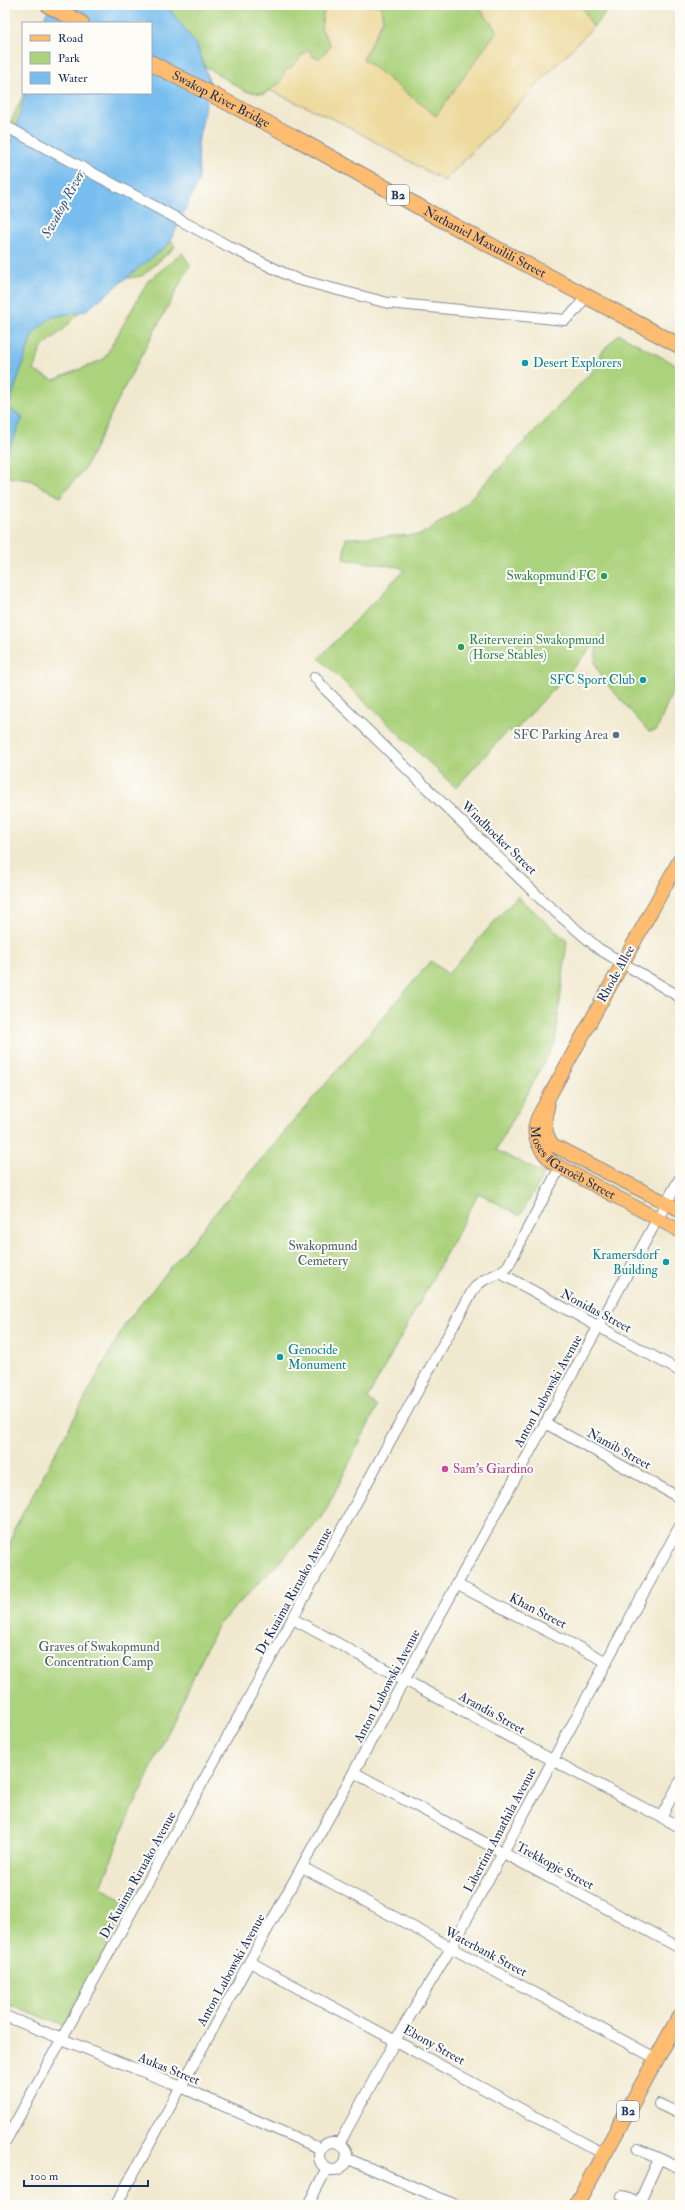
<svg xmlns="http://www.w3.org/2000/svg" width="685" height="2210" viewBox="0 0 685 2210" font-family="'IM FELL Double Pica',serif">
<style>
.green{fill:#abd27c;stroke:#63806d}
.sand{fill:#eeda9e;stroke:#84847e}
.water{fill:#77bdee;stroke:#4976a6}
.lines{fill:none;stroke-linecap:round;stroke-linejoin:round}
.minor-casing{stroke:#868c96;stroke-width:12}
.major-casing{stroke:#868c96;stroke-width:15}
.highway-casing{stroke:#868c96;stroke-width:17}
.minor{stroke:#fff;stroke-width:10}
.major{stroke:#fdbc70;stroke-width:13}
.highway{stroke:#fdbc70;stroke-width:15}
.culture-dot{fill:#0f9aa8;stroke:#fdfcf7;stroke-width:1.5}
.leisure-dot{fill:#2e9e5b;stroke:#fdfcf7;stroke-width:1.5}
.service-dot{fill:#5c6f8a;stroke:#fdfcf7;stroke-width:1.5}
.hotel-dot{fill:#d1479c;stroke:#fdfcf7;stroke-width:1.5}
.labels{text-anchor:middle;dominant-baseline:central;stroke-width:4;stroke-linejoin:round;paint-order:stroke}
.shield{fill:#fdfcf7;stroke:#5f6c8c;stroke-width:1}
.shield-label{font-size:12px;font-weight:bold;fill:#1b2f5e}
.street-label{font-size:13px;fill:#1b2f5e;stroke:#fdfcf7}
.culture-label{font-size:13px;fill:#0d838f;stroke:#fdfcf7;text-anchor:start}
.leisure-label{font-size:13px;fill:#27864d;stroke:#fdfcf7;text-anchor:end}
.service-label{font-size:13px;fill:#4e5e75;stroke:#fdfcf7;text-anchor:end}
.park-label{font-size:13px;fill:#466067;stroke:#fdfcf7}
.hotel-label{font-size:13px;fill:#b23c85;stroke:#fdfcf7;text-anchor:start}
.water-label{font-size:14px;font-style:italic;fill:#375a89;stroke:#fdfcf7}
</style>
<rect width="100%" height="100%" fill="#fdfcf7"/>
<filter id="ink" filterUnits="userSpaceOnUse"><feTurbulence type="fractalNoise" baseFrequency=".025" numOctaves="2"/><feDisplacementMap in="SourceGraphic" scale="8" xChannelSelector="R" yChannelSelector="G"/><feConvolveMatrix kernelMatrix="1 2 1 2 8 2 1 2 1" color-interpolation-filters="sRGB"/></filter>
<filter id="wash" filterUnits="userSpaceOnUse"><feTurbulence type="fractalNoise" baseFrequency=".012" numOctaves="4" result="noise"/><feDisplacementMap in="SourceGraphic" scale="16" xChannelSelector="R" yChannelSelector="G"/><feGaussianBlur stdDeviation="0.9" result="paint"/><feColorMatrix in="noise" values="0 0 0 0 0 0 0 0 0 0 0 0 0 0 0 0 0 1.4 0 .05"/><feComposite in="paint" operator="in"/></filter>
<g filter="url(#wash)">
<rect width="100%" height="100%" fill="#f1e9cf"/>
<path class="green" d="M62 5H325L321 28 331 46 320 58 313 57 308 49 292 67 285 71 280 83 264 94 245 91 164 41V227L175 247 142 276 109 281 64 329 41 348 34 371 54 380 104 359 148 281 182 253 190 265 122 392 85 468 60 497 30 480 8 477 5 484V430L15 351 5 324V135L24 93H151V23Z
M380 5H477L497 31 436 117 363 59 383 19Z
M581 5H613L593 27Z
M619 334 680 367V657L678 658 673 690 657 730 649 732 602 678 595 663 597 642 513 733 508 730 456 788 319 658 404 570 399 567 343 559 346 538 420 535 459 510 601 362 599 355Z
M517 896 567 941 555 1043 496 1150 544 1174 520 1216 479 1193 367 1399 377 1407 322 1518 217 1626 121 1834 101 1888 131 1903 64 2026 5 2003V1565L14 1529 127 1321 216 1212 431 961 448 974Z"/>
<path class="sand" d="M325 5H380L383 19 363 59 436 116 497 31 477 5H581L593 27 444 181 344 124 269 90 280 83 285 71 292 67 308 49 313 57 320 58 331 46 321 28Z"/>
<path class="water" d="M50 5H173L170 10 197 45 210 83 198 143 199 180 169 244 85 311 52 317 33 333 8 408 23 417 5 457V156L15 132 25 93H151V23H42Z"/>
</g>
<g filter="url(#ink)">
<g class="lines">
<defs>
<path id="minor" d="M5 126 230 247 296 279 388 303 565 320 578 308 585 296
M315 677 323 687 544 902 599 949 680 997
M500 1273 680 1371
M545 1423 680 1498
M456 1584 607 1662
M293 1619 552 1760 680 1827
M355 1773 680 1948
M661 1817 680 1782
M302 1867 657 2059
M250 1962 604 2154
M5 2016 181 2087 321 2149
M659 2104 680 2114
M5 2142 473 1290C485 1274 496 1279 508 1266L560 1167
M319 2156a14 14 0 1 1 28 0a14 14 0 1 1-28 0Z
M339 2144 396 2039 451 1948 680 1526
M638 2149 680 2168
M346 2158 456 2205
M622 2196 643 2205
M639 2203 659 2159
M116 2205 680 1178
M308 2205 327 2168"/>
<g id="major">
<path id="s1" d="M680 859 539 1115C529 1134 539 1150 553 1163L680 1231"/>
<path d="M548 1105C544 1119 543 1133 553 1145L680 1210"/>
</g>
<g id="highway">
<path d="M48 5 81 23"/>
<path id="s2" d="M151 63 292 136 439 218 680 346"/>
<path d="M576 2205 680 2016"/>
</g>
</defs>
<use href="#minor" class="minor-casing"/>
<use href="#major" class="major-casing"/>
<use href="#highway" class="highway-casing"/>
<use href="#minor" class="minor"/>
<use href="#major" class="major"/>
<use href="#highway" class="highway"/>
</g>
</g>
<g class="culture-dot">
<circle cx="525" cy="363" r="4"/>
<circle cx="643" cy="680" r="4"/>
<circle cx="666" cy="1262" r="4"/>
<circle cx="280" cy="1357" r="4"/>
</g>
<g class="leisure-dot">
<circle cx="604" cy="576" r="4"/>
<circle cx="461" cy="647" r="4"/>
</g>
<circle class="service-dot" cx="616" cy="735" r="4"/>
<circle class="hotel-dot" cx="445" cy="1469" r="4"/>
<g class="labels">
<g class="shield">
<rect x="387" y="185" width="22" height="20" rx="3"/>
<rect x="617" y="2101" width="22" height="20" rx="3"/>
</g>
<g class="shield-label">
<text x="398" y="195">B2</text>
<text x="628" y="2111">B2</text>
</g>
<g class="street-label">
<text stroke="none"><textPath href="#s2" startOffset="79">Swakop River Bridge</textPath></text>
<text stroke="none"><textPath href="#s2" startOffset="379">Nathaniel Maxuilili Street</textPath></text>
<text transform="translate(499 838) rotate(44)">Windhoeker Street</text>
<text transform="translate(616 974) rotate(-61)">Rhode Allee</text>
<text stroke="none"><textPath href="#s1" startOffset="360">Moses ǁGaroëb Street</textPath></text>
<text transform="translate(596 1311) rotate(28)">Nonidas Street</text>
<text transform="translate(548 1391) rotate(-61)">Anton Lubowski Avenue</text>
<text transform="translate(619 1449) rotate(29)">Namib Street</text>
<text transform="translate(294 1591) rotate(-61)">Dr Kuaima Riruako Avenue</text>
<text transform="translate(538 1611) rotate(27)">Khan Street</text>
<text transform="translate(387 1686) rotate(-62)">Anton Lubowski Avenue</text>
<text transform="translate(492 1713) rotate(29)">Arandis Street</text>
<text transform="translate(500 1830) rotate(-62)">Libertina Amathila Avenue</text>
<text transform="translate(555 1866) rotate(28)">Trekkopje Street</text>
<text transform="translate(138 1875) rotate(-61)">Dr Kuaima Riruako Avenue</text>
<text transform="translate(486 1952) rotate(28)">Waterbank Street</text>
<text transform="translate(231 1970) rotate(-61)">Anton Lubowski Avenue</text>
<text transform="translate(434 2045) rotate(29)">Ebony Street</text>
<text transform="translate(169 2069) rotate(22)">Aukas Street</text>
</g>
<g class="culture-label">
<text x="533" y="363">Desert Explorers</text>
<text x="635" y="680" text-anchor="end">SFC Sport Club</text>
<text x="658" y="1255" text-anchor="end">Kramersdorf<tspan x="658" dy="15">Building</tspan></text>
<text x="288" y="1350">Genocide<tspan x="288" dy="15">Monument</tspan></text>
</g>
<g class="leisure-label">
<text x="596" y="576">Swakopmund FC</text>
<text x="469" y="640" text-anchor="start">Reiterverein Swakopmund<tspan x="469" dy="15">(Horse Stables)</tspan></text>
</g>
<g class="service-label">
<text x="608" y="735">SFC Parking Area</text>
</g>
<g class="park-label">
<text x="323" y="1246">Swakopmund<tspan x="323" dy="15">Cemetery</tspan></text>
<text x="99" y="1647">Graves of Swakopmund<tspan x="99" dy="15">Concentration Camp</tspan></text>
</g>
<g class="hotel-label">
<text x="453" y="1469">Sam's Giardino</text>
</g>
<g class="water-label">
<text transform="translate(63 204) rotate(-61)">Swakop River</text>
</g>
</g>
<rect width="685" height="2210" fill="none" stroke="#fdfcf7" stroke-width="20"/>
<rect x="22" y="22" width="130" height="72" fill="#fdfcf7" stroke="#a3aaba"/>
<rect x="30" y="35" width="20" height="6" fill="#fdbc70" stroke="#a3aaba"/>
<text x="58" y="42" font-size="12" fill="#1b2f5e">Road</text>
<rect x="30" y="52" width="20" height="12" fill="#abd27c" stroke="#a3aaba"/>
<text x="58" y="62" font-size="12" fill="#1b2f5e">Park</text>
<rect x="30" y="72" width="20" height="12" fill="#77bdee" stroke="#a3aaba"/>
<text x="58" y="82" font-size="12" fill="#1b2f5e">Water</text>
<path d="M24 2180v6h124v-6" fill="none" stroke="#1b2f5e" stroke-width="2"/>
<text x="30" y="2180" font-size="12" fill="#1b2f5e" stroke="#fdfcf7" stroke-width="3" paint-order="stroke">100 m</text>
</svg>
